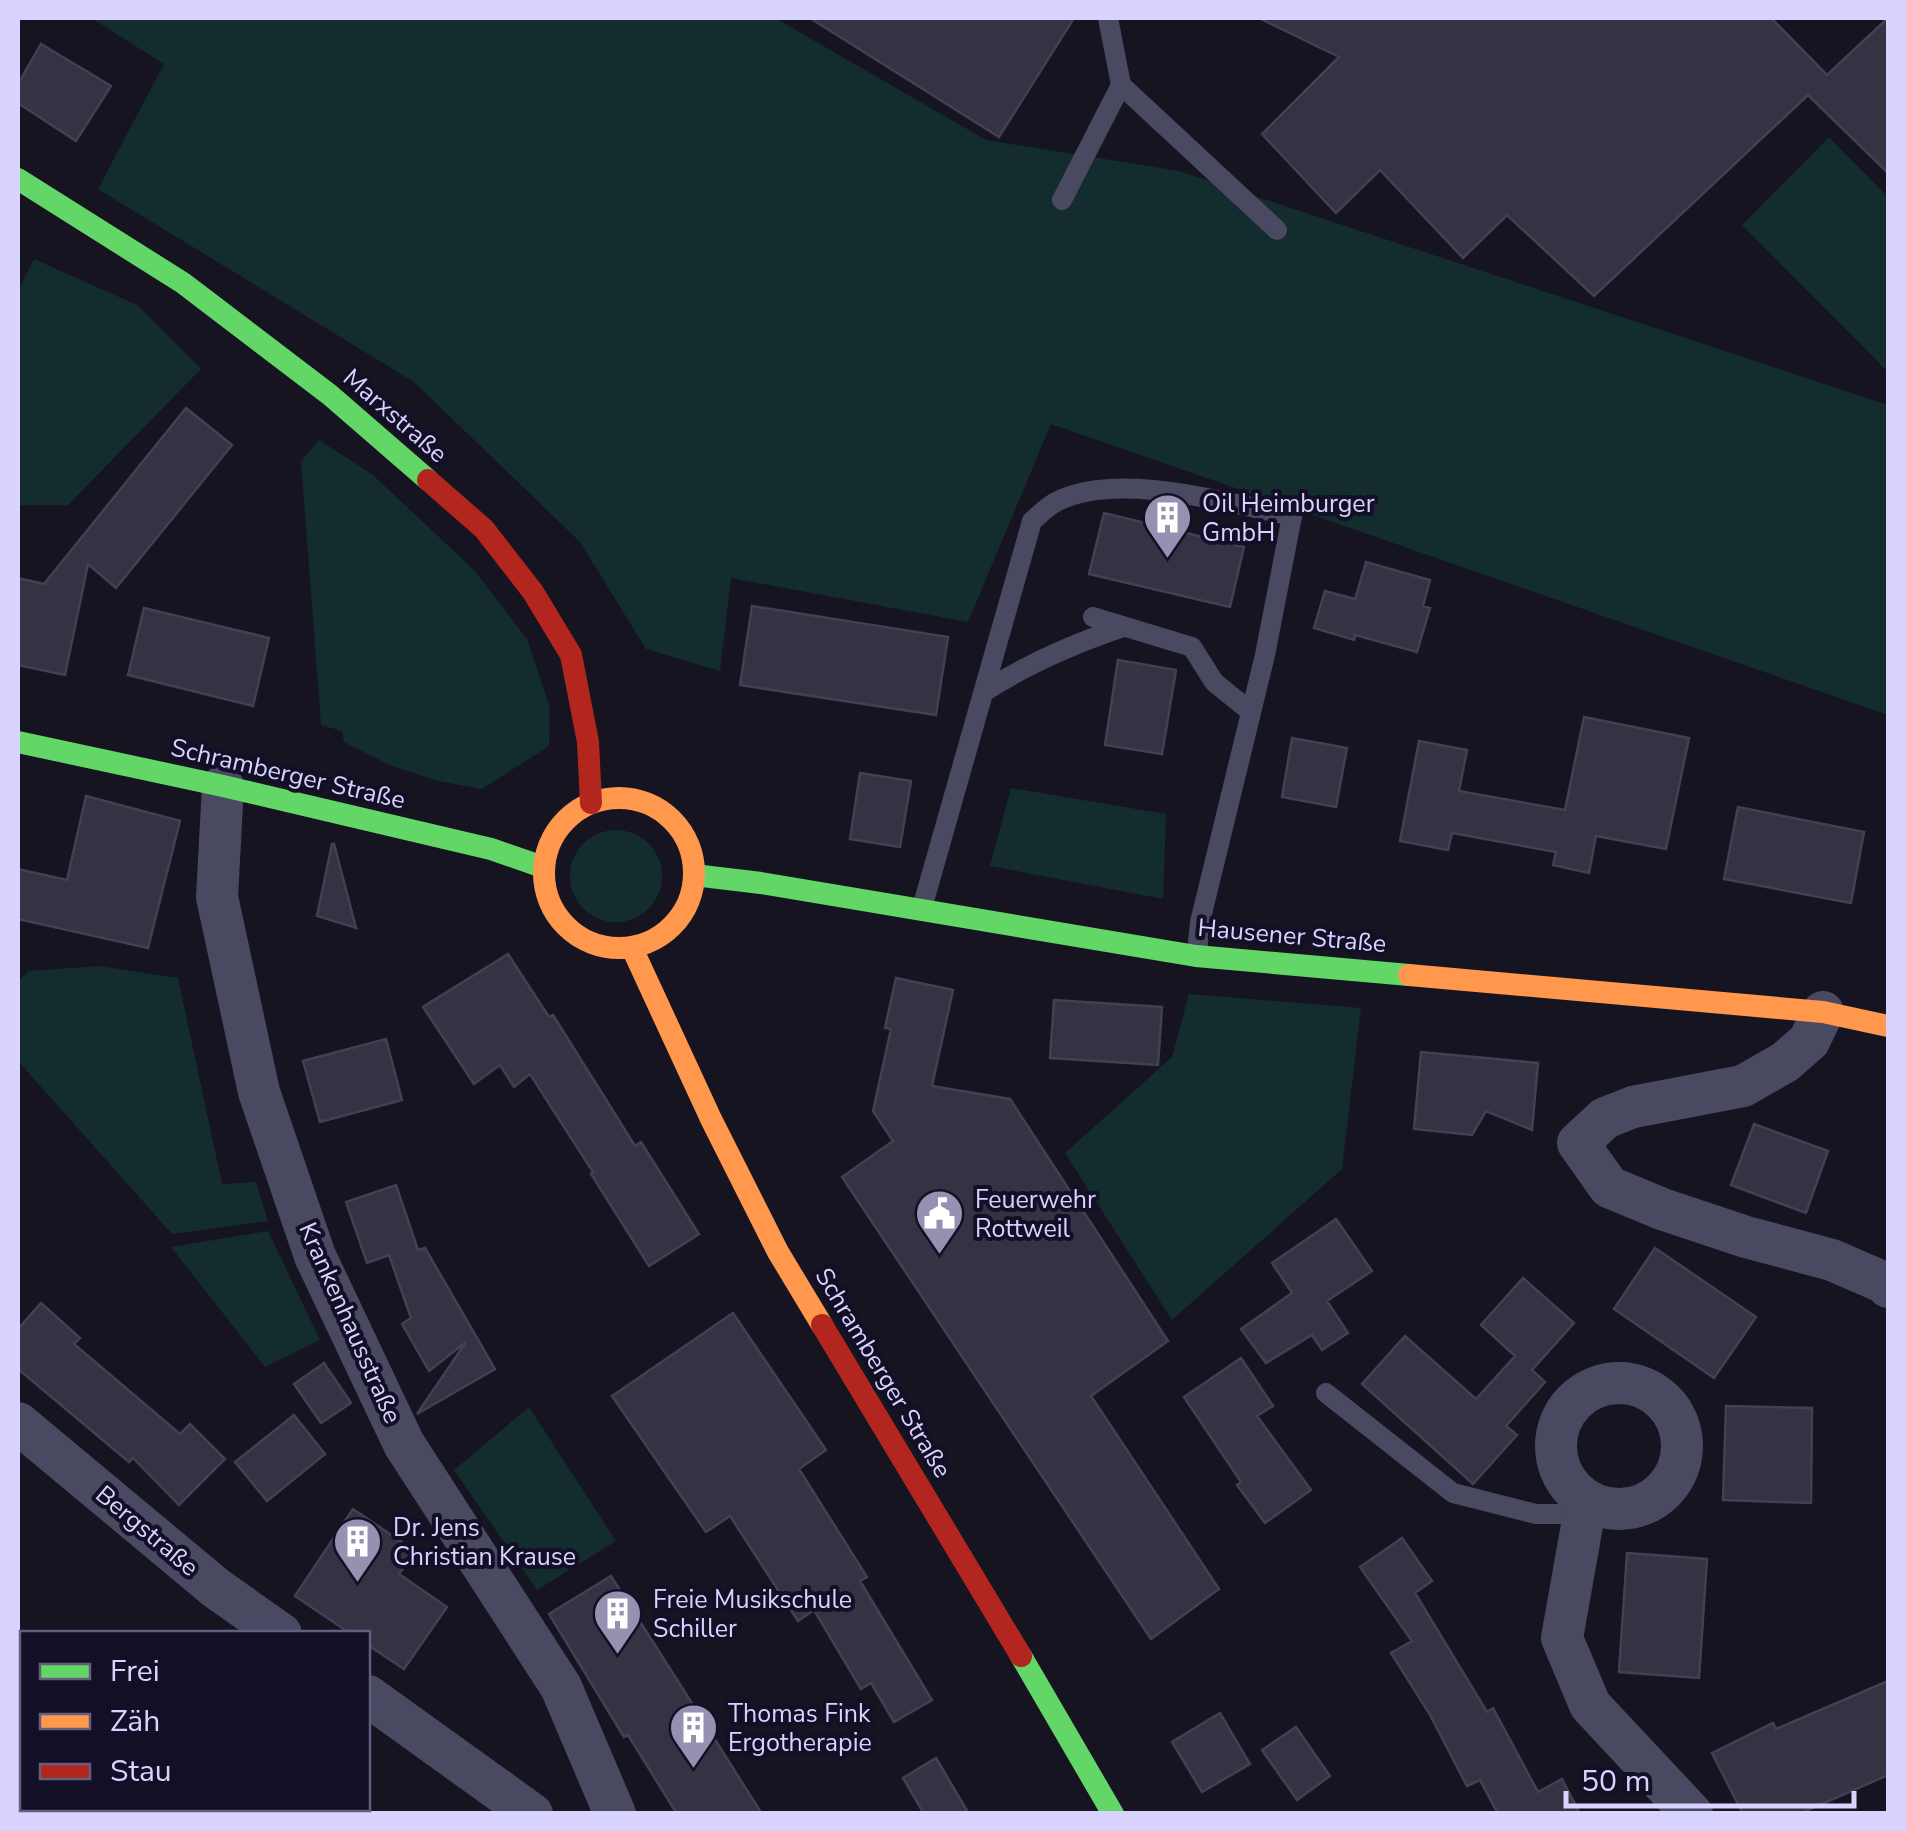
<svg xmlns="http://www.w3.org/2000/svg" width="1906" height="1831" viewBox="0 0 1906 1831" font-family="'Nunito Sans',sans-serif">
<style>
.green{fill:#132c2d}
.building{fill:#343243;stroke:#433f54;stroke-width:2.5}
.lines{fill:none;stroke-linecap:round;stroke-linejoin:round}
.lane{stroke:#4a4962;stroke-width:20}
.street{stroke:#4a4962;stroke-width:42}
.fast{stroke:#63d668;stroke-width:22}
.slow{stroke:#ff974d;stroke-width:22}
.jam{stroke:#b3261e;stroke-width:22}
.labels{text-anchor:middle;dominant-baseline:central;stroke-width:8;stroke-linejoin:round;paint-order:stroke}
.street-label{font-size:25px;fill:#d9d4ff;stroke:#130f26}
.poi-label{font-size:25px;fill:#d9d4ff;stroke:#130f26;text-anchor:start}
</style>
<rect width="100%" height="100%" fill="#161421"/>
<path class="green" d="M91 18H775L986 140 1179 171 1888 405V715L1051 424 968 622 731 578 720 671 646 649 580 542 414 382 98 189 164 64Z
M1829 137 1888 197V372L1742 225Z
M34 259 137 305 201 369 68 505H18V291Z
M319 440 373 475 474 570 527 639 550 708 549 746 482 789 438 781 392 766 344 742 342 731 321 725 301 461Z
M1011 788 1166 814 1163 899 990 866Z
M570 876a46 46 0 1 1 92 0a46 46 0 1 1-92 0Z
M99 966 178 978 222 1184 256 1182 268 1221 172 1234 18 1061V981L29 971Z
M1189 994 1361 1008 1342 1169 1172 1320 1065 1153 1172 1057Z
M268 1231 320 1340 265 1367 171 1247Z
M529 1407 616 1541 537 1590 454 1470Z
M67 1808H349L353 1813 63 1814Z"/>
<path class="building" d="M810 18H1074L999 137Z
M1259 18H1771L1827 75 1888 18V173L1808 95 1594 296 1507 215 1463 258 1380 170 1336 213 1262 134 1339 57Z
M41 44 111 86 76 141 18 103V84Z
M186 408 232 445 116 588 88 564 65 675 18 665V578L44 584Z
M1104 513 1244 547 1230 607 1089 574Z
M1366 562 1430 580 1423 606 1430 608 1417 652 1355 635 1354 640 1314 628 1325 591 1355 599Z
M752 606 948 637 936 715 740 685Z
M144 608 269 638 253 706 128 675Z
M1118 660 1176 670 1162 754 1105 745Z
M1584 717 1689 738 1666 849 1596 836 1589 873 1553 865 1556 852 1452 833 1448 850 1400 841 1419 741 1467 750 1459 791 1565 810Z
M1292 738 1347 748 1336 807 1282 797Z
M860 773 911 781 900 847 850 839Z
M86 796 180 821 148 948 18 919V869L67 880Z
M1738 807 1864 832 1851 903 1724 879Z
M332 844H334L356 928 317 916Z
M508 954 549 1017 553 1015 635 1146 641 1142 699 1234 649 1266 591 1174 593 1172 530 1074 514 1087 500 1065 474 1084 423 1007Z
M896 978 953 990 932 1086 1010 1099 1168 1341 1091 1396 1219 1589 1151 1639 842 1177 893 1141 873 1111 891 1029 885 1028Z
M1054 1000 1162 1007 1158 1065 1050 1058Z
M386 1039 402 1100 320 1122 303 1061Z
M1421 1052 1538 1063 1532 1130 1486 1111 1472 1135 1414 1129Z
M1754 1124 1828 1151 1806 1213 1731 1185Z
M396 1185 418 1250 425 1248 495 1369 417 1414 466 1342 429 1371 402 1324 411 1318 389 1255 367 1263 346 1202Z
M1336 1219 1372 1271 1327 1301 1348 1333 1322 1350 1312 1335 1266 1363 1241 1329 1292 1293 1272 1263Z
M1655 1248 1756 1317 1714 1378 1614 1309Z
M1523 1278 1574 1323 1532 1370 1545 1382 1506 1426 1517 1435 1473 1484 1362 1384 1405 1336 1476 1399 1515 1356 1481 1325Z
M41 1303 80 1338 74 1344 180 1434 190 1424 225 1459 179 1505 133 1458 129 1462 18 1369V1329Z
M733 1313 826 1450 799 1469 867 1577 860 1581 932 1700 894 1722 871 1683 861 1689 814 1610 798 1621 730 1516 706 1532 612 1396Z
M1241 1358 1273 1406 1257 1416 1311 1490 1265 1523 1237 1485 1241 1482 1184 1397Z
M324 1363 351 1403 321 1423 294 1384Z
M1726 1406 1812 1408 1811 1503 1723 1500Z
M294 1415 325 1454 267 1501 235 1462Z
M353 1509 415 1551 399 1574 447 1607 404 1669 368 1645V1634H351L295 1596Z
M1402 1538 1432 1581 1415 1593 1487 1712 1493 1708 1538 1792 1562 1779 1580 1814H1498L1480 1780 1467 1786 1429 1713 1391 1653 1412 1641 1360 1567Z
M1627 1553 1707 1559 1699 1678 1619 1672Z
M611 1576 688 1697 762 1814H677L628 1735 624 1737 549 1614Z
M1888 1681V1775L1799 1814H1743L1712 1753 1773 1723 1776 1729Z
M1220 1713 1250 1764 1202 1792 1172 1742Z
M1296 1727 1330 1776 1297 1800 1262 1750Z
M936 1758 969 1814H924L903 1778Z"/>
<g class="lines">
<path class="lane" d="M1108 18 1121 85
M1062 200 1121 85 1277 230
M1093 617 1192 647 1214 682 1251 712
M984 692C1028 663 1073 644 1123 627
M922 908 1032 521C1040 514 1048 506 1056 502 1116 470 1228 503 1292 516L1265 655 1200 922 1197 952
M1326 1393 1453 1493 1536 1514H1584
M223 1808V1814"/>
<path class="street" d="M223 786 217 897 259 1092 315 1256 404 1444 561 1687 615 1814
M1823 1012 1809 1041 1785 1062 1743 1086 1633 1107 1605 1118 1578 1143 1609 1187 1662 1209 1746 1237 1832 1260 1885 1283 1888 1287
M1556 1446a63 63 0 1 1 126 0a63 63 0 1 1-126 0Z
M18 1423 216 1588 281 1634
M1592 1503 1584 1514 1562 1638 1590 1705 1692 1814
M368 1696 532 1814"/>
<path class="fast" d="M18 179 183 283 330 395 428 480
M18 742 223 786 491 849 543 867
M694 875 761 883 1196 956 1409 975
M1021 1656 1113 1814"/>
<path class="slow" d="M544 873a75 75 0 1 1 150 0a75 75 0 1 1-150 0Z
M632 948 711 1119 778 1252 822 1325
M1409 975 1823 1012 1888 1026"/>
<path class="jam" d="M428 480 484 529 533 592 571 655 588 742 591 803
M822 1325 1021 1656"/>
</g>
<defs>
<symbol id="building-pin" viewBox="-11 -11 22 30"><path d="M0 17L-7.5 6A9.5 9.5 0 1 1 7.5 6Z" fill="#9591b1" stroke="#130f26"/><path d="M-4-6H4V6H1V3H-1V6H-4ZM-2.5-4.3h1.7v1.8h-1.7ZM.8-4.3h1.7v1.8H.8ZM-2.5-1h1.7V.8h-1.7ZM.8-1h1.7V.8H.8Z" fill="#fff"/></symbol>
<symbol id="civic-pin" viewBox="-11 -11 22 30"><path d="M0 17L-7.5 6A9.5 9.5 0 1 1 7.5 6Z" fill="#9591b1" stroke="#130f26"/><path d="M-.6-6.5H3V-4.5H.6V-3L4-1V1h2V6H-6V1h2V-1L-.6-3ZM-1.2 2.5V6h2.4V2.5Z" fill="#fff"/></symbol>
</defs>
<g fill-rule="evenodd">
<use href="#building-pin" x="1140" y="490" width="55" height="75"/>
<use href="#civic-pin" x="912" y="1186" width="55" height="75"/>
<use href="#building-pin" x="330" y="1514" width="55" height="75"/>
<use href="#building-pin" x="590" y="1586" width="55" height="75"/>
<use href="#building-pin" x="666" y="1700" width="55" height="75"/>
</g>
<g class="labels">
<g class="street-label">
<text transform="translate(395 416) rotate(41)">Marxstraße</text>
<text transform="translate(288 774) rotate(13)">Schramberger Straße</text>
<text transform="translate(1292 936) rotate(5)">Hausener Straße</text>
<text transform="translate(350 1323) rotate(66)">Krankenhausstraße</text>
<text transform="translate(883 1373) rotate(59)">Schramberger Straße</text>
<text transform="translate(147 1531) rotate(40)">Bergstraße</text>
</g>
<g class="poi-label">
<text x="1202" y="504">Oil Heimburger<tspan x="1202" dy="29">GmbH</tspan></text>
<text x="975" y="1200">Feuerwehr<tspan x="975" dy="29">Rottweil</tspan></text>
<text x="393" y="1528">Dr. Jens<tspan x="393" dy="29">Christian Krause</tspan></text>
<text x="653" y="1600">Freie Musikschule<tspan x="653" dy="29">Schiller</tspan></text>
<text x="728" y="1714">Thomas Fink<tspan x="728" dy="29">Ergotherapie</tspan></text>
</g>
</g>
<rect width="1906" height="1831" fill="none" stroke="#d9d4ff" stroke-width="40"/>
<rect x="20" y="1631" width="350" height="180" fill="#130f26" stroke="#625e7d" stroke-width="2.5"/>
<rect x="40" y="1664" width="50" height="15" fill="#63d668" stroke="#625e7d" stroke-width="2.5"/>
<text x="110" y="1681" font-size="30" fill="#d9d4ff">Frei</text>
<rect x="40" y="1714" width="50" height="15" fill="#ff974d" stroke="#625e7d" stroke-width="2.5"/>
<text x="110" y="1731" font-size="30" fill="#d9d4ff">Zäh</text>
<rect x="40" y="1764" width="50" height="15" fill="#b3261e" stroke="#625e7d" stroke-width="2.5"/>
<text x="110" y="1781" font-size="30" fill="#d9d4ff">Stau</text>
<path d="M1566 1791v15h288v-15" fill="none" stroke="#d9d4ff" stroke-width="5"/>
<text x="1581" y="1791" font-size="30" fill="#d9d4ff" stroke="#130f26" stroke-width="8" paint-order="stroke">50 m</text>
</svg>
